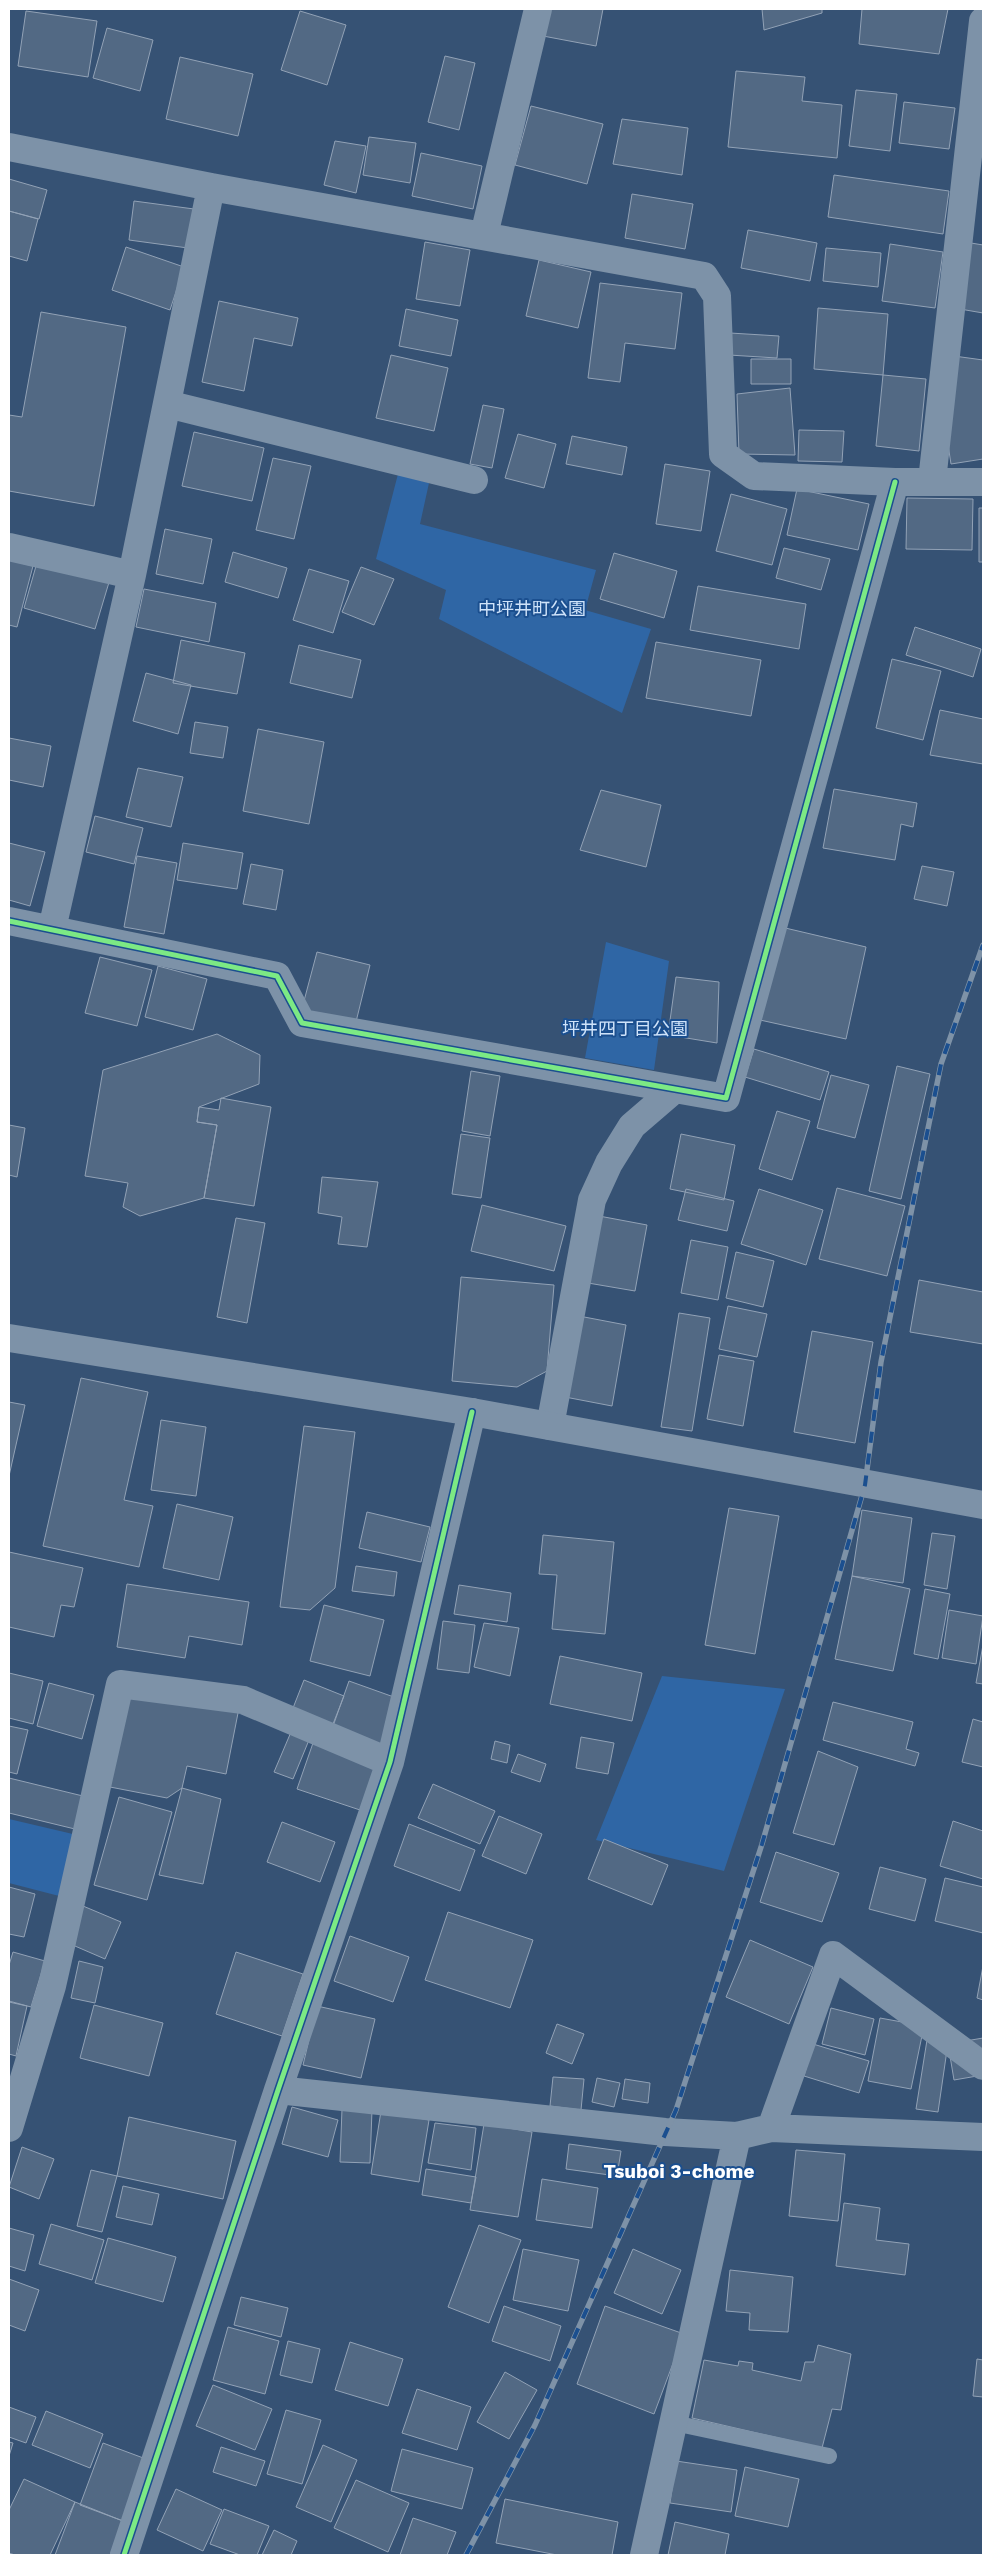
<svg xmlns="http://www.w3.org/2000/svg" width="992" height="2564" viewBox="0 0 992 2564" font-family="'Work Sans','Noto Sans JP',sans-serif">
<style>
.green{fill:#2f66a5}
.building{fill:#526984;stroke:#92a2b6}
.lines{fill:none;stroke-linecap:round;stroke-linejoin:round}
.service{stroke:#7d92a8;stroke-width:16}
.minor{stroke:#7d92a8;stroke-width:28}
.tertiary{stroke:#7d92a8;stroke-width:28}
.rail-casing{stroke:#7e92a7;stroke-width:5.5}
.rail{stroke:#1b4f8f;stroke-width:4;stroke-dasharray:11;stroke-linecap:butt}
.cycleway-casing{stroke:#1b4f8f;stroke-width:8}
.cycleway{stroke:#7ce984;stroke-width:5}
.labels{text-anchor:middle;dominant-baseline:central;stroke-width:4;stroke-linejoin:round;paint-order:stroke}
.park-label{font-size:18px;fill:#cfe3fa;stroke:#1b4f8f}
.neighbourhood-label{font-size:19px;font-weight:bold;fill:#fff;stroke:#1b4f8f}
</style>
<rect width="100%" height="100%" fill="#365274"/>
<path class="green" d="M398 474 429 483 420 524 596 570 585 610 651 629 622 713 439 619 446 590 376 559Z
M606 942 669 961 654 1070 585 1058Z
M662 1676 785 1689 724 1871 596 1840Z
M9 1819 77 1835 63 1897 9 1883Z"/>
<path class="building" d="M549 9H603L596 46 543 36Z
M762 9H822V13L764 30Z
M862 9H948L939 54 859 44Z
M26 11 97 21 88 77 18 66Z
M300 11 346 25 327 85 281 70Z
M107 28 153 40 140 91 93 78Z
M445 56 475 63 459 130 428 122Z
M180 57 253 74 238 136 166 119Z
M736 71 805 77 802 101 842 105 837 158 728 147Z
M856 90 897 94 890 151 849 146Z
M904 102 955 108 949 149 899 143Z
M531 106 603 124 587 184 515 165Z
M622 119 688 128 682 175 613 164Z
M369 137 416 143 410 183 363 175Z
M335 141 366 146 356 193 324 185Z
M421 153 482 166 473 209 412 196Z
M834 175 949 191 943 234 828 217Z
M9 179 47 190 39 219 9 211Z
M632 194 693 204 685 249 625 238Z
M134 201 194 209 188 248 129 240Z
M9 211 38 219 27 261 9 256Z
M748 230 817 243 810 281 741 268Z
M425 242 470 250 460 306 416 299Z
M971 243 983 245V313L960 309Z
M890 244 943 252 935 308 882 301Z
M126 247 184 267 170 310 112 290Z
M826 248 881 253 878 287 823 281Z
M539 260 591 272 578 328 526 316Z
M600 283 682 293 675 349 625 343 620 382 588 378Z
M219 301 298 318 292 346 254 338 244 391 202 382Z
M818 308 888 314 883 375 814 369Z
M406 309 458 320 451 356 399 346Z
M41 312 126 327 94 506 9 491V415L22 417Z
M730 333 779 336 777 358 729 355Z
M391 355 448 368 434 431 376 418Z
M954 356 983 360V459L951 464 945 425Z
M751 359H791V384H751Z
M883 375 926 379 919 451 876 446Z
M790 388 795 455 739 454 737 394Z
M483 405 504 409 492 468 470 464Z
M799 430 844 431 842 462 798 461Z
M194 432 264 448 252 501 182 486Z
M518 434 556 444 544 488 505 478Z
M572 436 627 447 622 475 566 464Z
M273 458 311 466 294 539 256 530Z
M665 464 710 471 701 531 656 524Z
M797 489 869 504 858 550 787 535Z
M731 494 787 509 772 565 716 551Z
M907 498 973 499 972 550 906 549Z
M979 508H983V562H979Z
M165 529 212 539 203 584 156 574Z
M784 548 830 559 821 590 776 578Z
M233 552 287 568 278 598 225 582Z
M614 553 677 571 664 618 600 599Z
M38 559 110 579 95 629 24 608Z
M9 560 33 566 17 627 9 625Z
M361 567 394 579 374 625 342 612Z
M309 569 349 581 333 633 293 620Z
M698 586 806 604 799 649 690 630Z
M144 589 216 603 209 642 136 627Z
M915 627 981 649 973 677 906 655Z
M181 640 245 653 237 694 173 683Z
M656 642 761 660 751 716 646 698Z
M299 645 361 660 352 698 290 683Z
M892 659 941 671 923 740 876 728Z
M146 673 191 685 178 734 133 721Z
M940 710 983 719V764L930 755Z
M195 722 228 727 223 758 190 753Z
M258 729 324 742 309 824 243 811Z
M9 738 51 746 43 787 9 780Z
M138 768 183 777 171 827 126 817Z
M834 789 917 803 913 827 901 824 895 860 823 848Z
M601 790 661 805 646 867 580 850Z
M95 816 143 828 134 864 86 852Z
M9 843 45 852 30 906 9 900Z
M183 843 243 853 237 889 177 880Z
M137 856 177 863 164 934 124 927Z
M251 864 283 870 276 910 243 904Z
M922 866 954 872 947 906 914 899Z
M781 927 866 947 846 1039 760 1020Z
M317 952 370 965 354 1030 300 1016Z
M100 957 152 970 137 1026 85 1013Z
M158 966 207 979 193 1030 145 1017Z
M676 977 719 982 717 1043 668 1035Z
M217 1034 260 1055 259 1084 199 1107 197 1122 217 1125 204 1198 140 1216 123 1207 128 1183 85 1176 103 1070Z
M754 1049 829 1072 820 1100 745 1077Z
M897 1066 930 1074 901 1199 869 1191Z
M471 1071 500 1076 490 1136 462 1131Z
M831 1075 869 1085 855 1138 817 1128Z
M221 1098 271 1107 254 1206 204 1198 217 1125 197 1122 199 1107 219 1110Z
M777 1111 810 1121 792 1180 759 1169Z
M9 1125 25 1128 17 1177 9 1175Z
M461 1134 490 1138 481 1198 452 1194Z
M681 1134 735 1145 724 1200 670 1189Z
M322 1177 378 1182 367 1247 338 1244 342 1217 318 1213Z
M837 1188 905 1206 887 1276 819 1259Z
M686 1189 734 1201 727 1231 678 1220Z
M759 1189 823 1210 806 1265 741 1244Z
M482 1205 566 1226 554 1271 471 1251Z
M599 1216 647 1225 635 1291 588 1283Z
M236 1218 265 1223 247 1323 217 1317Z
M691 1240 728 1247 718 1300 681 1293Z
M736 1252 774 1261 763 1307 726 1298Z
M461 1277 554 1285 547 1371 517 1387 452 1381Z
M919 1280 983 1292V1344L910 1332Z
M728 1306 767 1314 757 1357 719 1349Z
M679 1313 710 1318 692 1431 661 1427Z
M579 1316 626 1325 612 1406 565 1397Z
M812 1331 873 1342 855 1443 794 1432Z
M719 1355 754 1361 743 1426 707 1419Z
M81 1378 148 1392 124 1500 153 1506 139 1567 43 1546Z
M9 1402 25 1405 9 1476Z
M161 1420 206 1427 196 1496 151 1490Z
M304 1426 355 1432 335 1588 310 1610 280 1607Z
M177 1504 233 1517 219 1580 163 1568Z
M729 1508 779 1516 755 1654 705 1645Z
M862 1510 912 1518 903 1583 852 1576Z
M367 1512 430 1527 421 1562 359 1548Z
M932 1533 955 1536 947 1589 924 1585Z
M543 1535 614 1542 605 1634 552 1629 557 1575 539 1574Z
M9 1552 83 1568 74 1607 61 1605 54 1637 9 1627Z
M356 1566 397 1572 394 1596 352 1591Z
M852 1576 910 1589 893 1671 835 1659Z
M127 1584 249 1602 242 1645 189 1636 185 1658 117 1647Z
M459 1585 511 1593 507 1622 454 1614Z
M925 1589 950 1594 938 1659 914 1654Z
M324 1605 384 1620 370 1676 310 1661Z
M949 1610 983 1616 976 1664 942 1658Z
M443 1621 475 1625 469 1673 437 1669Z
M484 1623 519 1628 510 1676 474 1667Z
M983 1645V1684L976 1683Z
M560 1656 642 1673 632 1721 550 1704Z
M9 1673 43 1681 33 1724 9 1718Z
M304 1680 344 1696 333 1724 293 1708Z
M349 1681 405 1701 388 1749 332 1729Z
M49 1683 94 1695 82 1739 37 1726Z
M130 1686 239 1708 226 1774 187 1766 182 1788 167 1798 110 1787Z
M833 1702 913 1722 906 1749 919 1753 915 1766 823 1740Z
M973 1719 983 1722V1767L962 1762Z
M9 1726 28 1730 17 1774 9 1772Z
M291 1732 309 1740 293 1779 274 1772Z
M581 1737 614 1743 608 1774 576 1768Z
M495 1741 510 1745 507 1763 491 1759Z
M313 1743 376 1764 360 1810 297 1789Z
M818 1751 858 1767 834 1845 793 1833Z
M518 1754 546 1764 540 1782 511 1772Z
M9 1778 87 1797 79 1830 9 1813Z
M433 1784 495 1811 480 1844 418 1818Z
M182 1788 221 1799 203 1884 159 1875Z
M119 1797 172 1812 147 1900 94 1885Z
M499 1816 542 1834 526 1874 482 1856Z
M953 1821 983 1831V1879L940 1866Z
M282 1822 335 1842 320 1882 267 1862Z
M409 1824 475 1850 460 1891 394 1866Z
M604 1839 668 1865 652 1905 588 1879Z
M776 1852 839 1873 822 1922 760 1902Z
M880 1867 926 1879 915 1921 869 1909Z
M945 1878 983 1887V1933L935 1921Z
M9 1887 35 1894 24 1937 9 1934Z
M83 1906 121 1922 105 1959 68 1943Z
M448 1912 533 1940 510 2008 425 1980Z
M350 1936 409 1957 393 2002 334 1981Z
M750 1940 813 1967 789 2024 726 1997Z
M13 1952 45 1961 31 2007 9 2001V1965Z
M236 1952 303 1974 282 2036 216 2014Z
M79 1961 103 1967 95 2003 71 1998Z
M983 1966V2000L977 1998Z
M9 2002 27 2006 16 2056 9 2054Z
M94 2005 163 2023 149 2076 80 2058Z
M317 2006 375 2019 361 2078 303 2065Z
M831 2008 874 2019 865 2055 822 2044Z
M880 2018 924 2026 911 2089 868 2081Z
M557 2024 584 2034 572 2064 546 2053Z
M983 2038V2075L954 2080 948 2044Z
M927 2040 948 2043 938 2112 916 2109Z
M813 2044 869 2061 859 2093 804 2076Z
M553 2077 584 2079 581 2110 550 2106Z
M597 2078 620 2083 614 2107 592 2102Z
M625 2079 650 2083 648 2103 622 2099Z
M292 2107 338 2120 328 2157 282 2144Z
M342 2109 372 2110 370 2163 340 2162Z
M381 2111 429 2120 419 2182 371 2174Z
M129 2117 236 2141 223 2199 117 2176Z
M435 2123 476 2128 471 2170 428 2163Z
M484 2124 532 2132 518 2217 470 2210Z
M569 2144 621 2151 617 2176 566 2169Z
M22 2147 54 2159 39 2199 9 2187Z
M796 2150 845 2154 838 2221 789 2216Z
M426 2169 476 2177 471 2203 422 2195Z
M91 2170 117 2176 102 2232 77 2226Z
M542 2179 598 2188 592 2228 536 2220Z
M123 2186 159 2194 152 2225 116 2217Z
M844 2203 880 2208 876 2240 909 2244 905 2275 836 2266Z
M51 2224 104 2240 92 2280 39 2264Z
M479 2225 521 2240 489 2323 448 2307Z
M9 2228 34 2235 25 2271 9 2266Z
M108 2238 176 2257 163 2302 95 2283Z
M523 2249 579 2260 568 2311 513 2300Z
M633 2249 681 2270 662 2314 614 2293Z
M730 2270 793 2277 788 2332 749 2330 750 2313 726 2311Z
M9 2279 39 2290 25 2331 9 2325Z
M241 2297 288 2308 281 2337 234 2325Z
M504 2306 561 2326 550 2361 492 2341Z
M605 2306 684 2334 654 2414 577 2384Z
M228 2327 279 2341 265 2394 213 2380Z
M288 2341 320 2349 312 2383 280 2375Z
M350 2342 403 2359 388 2406 335 2390Z
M818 2345 851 2354 841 2410 832 2409 822 2448 692 2418 704 2360 738 2366 739 2361 753 2363 752 2370 801 2381 805 2362H814Z
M977 2359 983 2360V2397L973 2396Z
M505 2372 537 2390 509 2439 477 2422Z
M213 2385 272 2409 255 2450 196 2426Z
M417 2389 471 2407 457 2450 402 2433Z
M9 2407 36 2417 26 2443 9 2437Z
M286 2410 321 2420 302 2484 267 2474Z
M46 2411 103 2434 90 2468 32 2445Z
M9 2442 13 2443 9 2456Z
M103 2443 146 2459 123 2521 80 2505Z
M323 2445 357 2460 331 2522 296 2507Z
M221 2447 265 2461 256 2486 213 2472Z
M402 2449 473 2468 462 2509 391 2491Z
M676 2461 737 2470 731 2512 670 2503Z
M745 2467 799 2479 788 2527 735 2516Z
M24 2479 75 2502 50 2555H15L9 2553V2510Z
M356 2480 409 2503 388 2552 334 2528Z
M176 2489 222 2510 203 2551 157 2530Z
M505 2499 618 2522 612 2555H557L496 2543Z
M75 2502 123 2521 110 2555H55Z
M224 2509 269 2526 257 2555H240L210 2544Z
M413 2518 456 2532 447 2555H400Z
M675 2522 729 2534 725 2555H668Z
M274 2530 297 2541 291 2555H262Z"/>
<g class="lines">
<path class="service" d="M674 2423 829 2456"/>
<path class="minor" d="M9 147 211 187 704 276 717 296 723 454 754 476 895 482H983
M484 235 538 9
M167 404 474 480
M932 481 983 21
M9 547 132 575
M9 921 277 976 302 1023 726 1098 895 482
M52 929 132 575 211 187
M550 1426 592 1200 609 1163 632 1126 675 1089
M278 2090 665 2132 737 2136 771 2128 983 2137
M9 2128 52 1986 120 1684 243 1700 390 1762
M771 2128 833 1955 983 2066
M124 2555 278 2090 390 1762 472 1412
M644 2555 737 2136"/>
<path class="tertiary" d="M9 1338 472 1412 983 1505"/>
<defs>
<path id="rail" d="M466 2555 535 2425 676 2110 762 1844 865 1485 881 1362 941 1064 983 945"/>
</defs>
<use href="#rail" class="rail-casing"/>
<use href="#rail" class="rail"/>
<defs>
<path id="cycleway" d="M9 921 277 976 302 1023 726 1098 895 482
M124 2555 278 2090 390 1762 472 1412"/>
</defs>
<use href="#cycleway" class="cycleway-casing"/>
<use href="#cycleway" class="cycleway"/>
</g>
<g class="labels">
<g class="park-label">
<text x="532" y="608">中坪井町公園</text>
<text x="625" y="1028">坪井四丁目公園</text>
</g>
<g class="neighbourhood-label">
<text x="679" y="2171">Tsuboi 3-chome</text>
</g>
</g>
<rect width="992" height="2564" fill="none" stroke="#ffffff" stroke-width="20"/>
</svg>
